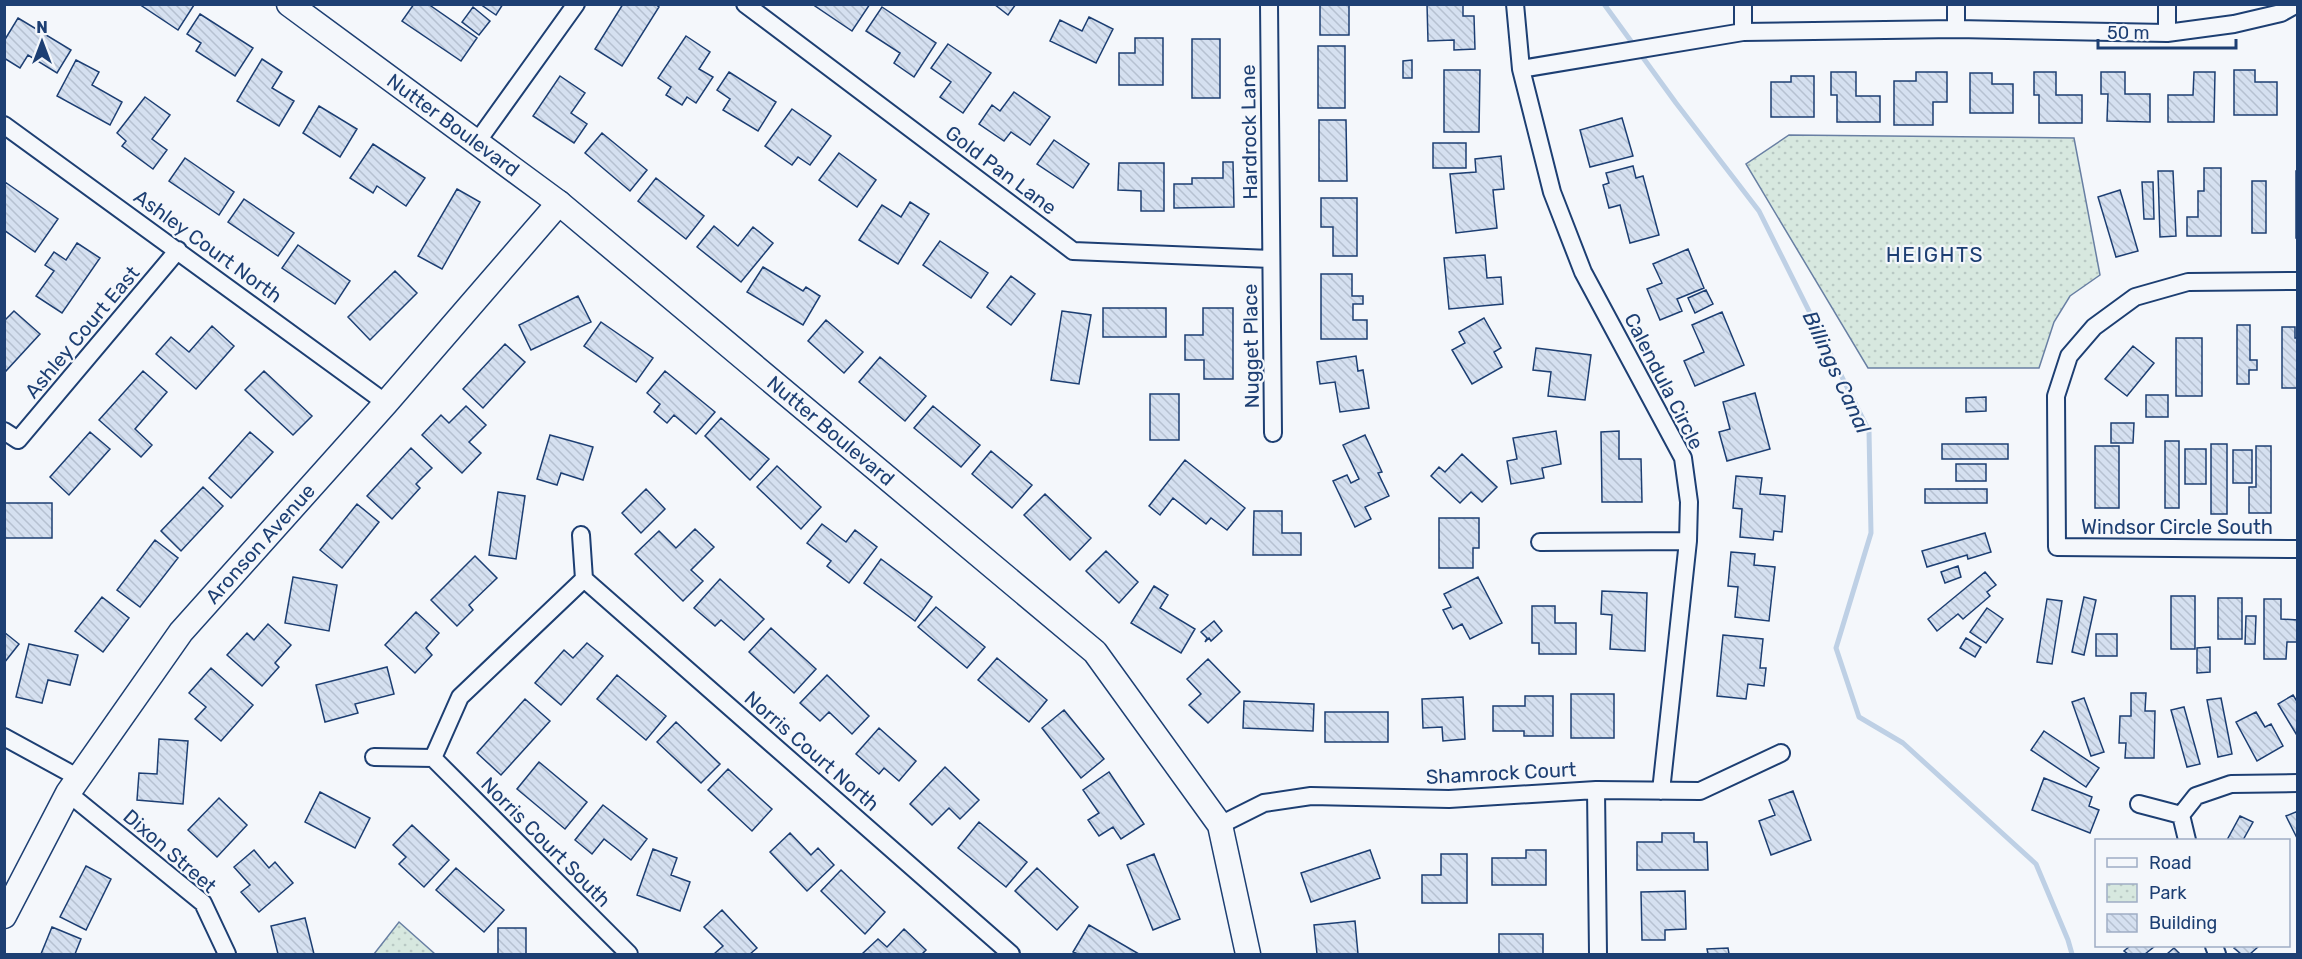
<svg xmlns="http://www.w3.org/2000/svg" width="2302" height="959" viewBox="0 0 2302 959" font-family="Rubik,sans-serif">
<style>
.park{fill:url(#park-dots);stroke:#687fa3;stroke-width:1.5}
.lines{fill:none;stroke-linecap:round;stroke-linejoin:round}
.stream{stroke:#bed0e5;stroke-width:5}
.building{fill:url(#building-back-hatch);stroke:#1d3f73;stroke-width:1.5}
.street-casing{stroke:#1d3f73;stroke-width:20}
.secondary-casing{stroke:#1d3f73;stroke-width:27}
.street{stroke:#f4f7fb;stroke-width:16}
.secondary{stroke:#f4f7fb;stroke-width:24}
.labels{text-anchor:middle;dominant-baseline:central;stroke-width:4.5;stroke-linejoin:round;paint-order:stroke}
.street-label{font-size:20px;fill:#1d3f73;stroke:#f4f7fb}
.neighbourhood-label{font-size:21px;letter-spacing:1.5px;fill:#1d3f73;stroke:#f4f7fb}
.water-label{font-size:21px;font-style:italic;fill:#1d3f73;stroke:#f4f7fb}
</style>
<defs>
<pattern id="park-dots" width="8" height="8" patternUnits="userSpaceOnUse" patternTransform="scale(1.5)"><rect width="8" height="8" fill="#d7e8df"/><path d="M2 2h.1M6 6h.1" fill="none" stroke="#b8c8c3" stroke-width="1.8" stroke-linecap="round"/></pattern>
<pattern id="building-back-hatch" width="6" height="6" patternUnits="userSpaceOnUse" patternTransform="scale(1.5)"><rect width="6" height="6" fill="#d5e0f0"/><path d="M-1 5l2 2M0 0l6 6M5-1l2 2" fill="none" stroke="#b6c1d1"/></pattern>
</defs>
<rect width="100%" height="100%" fill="#f4f7fb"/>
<path class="park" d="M1789 135 2074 138 2100 275 2070 296 2054 322 2039 368H1868L1746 164Z
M399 922 435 954H374Z"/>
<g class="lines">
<path class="stream" d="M1604 4 1676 103 1759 211 1869 431 1871 533 1836 648 1859 717 1903 743 2036 864 2068 940 2072 954"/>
</g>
<path class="building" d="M139 4H194V5L178 30Z
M414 4H428L477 38 461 61 402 21Z
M480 4H503L496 15Z
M623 4H655L659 7 622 66 595 49Z
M812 4H870L852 31Z
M994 4H1016L1008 15Z
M1320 4H1349V35H1320Z
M1427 4H1463V16H1474L1475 49 1454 50V40L1428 41Z
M473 7 490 21 479 35 462 22Z
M882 7 936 43 914 77 894 63 900 53 866 31Z
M200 14 253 48 235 76 196 51 201 43 187 34Z
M1089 17 1113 29 1096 63 1050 41 1060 20 1082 31Z
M18 18 71 50 57 73 28 55 20 68 4 58V41Z
M686 36 710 52 699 69 713 77 696 103 687 97 682 105 666 95 671 87 658 78Z
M1135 38H1163V85H1119V53H1135Z
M1192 39H1220V98H1192Z
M948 44 991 73 963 113 940 97 951 82 931 68Z
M1318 46H1345V108H1318Z
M262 59 282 72 272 88 294 101 279 126 237 101Z
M76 60 99 72 92 85 122 102 110 125 57 96Z
M1412 60V78H1403V61Z
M1444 70H1480L1479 132H1444Z
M2234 70H2255V82H2277V115H2234Z
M729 72 776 102 758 131 723 110 730 99 717 90Z
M1831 72H1856V96H1880V122H1837V95H1831Z
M1916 72H1947V102H1933V125H1894V81H1916Z
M2034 72H2056V95H2082V123H2039V95H2034Z
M2101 72H2125V94H2150V122L2107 121 2108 94H2101Z
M2194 72H2215L2214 122H2168V95H2193Z
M1970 73H1992V84H2013V113H1970Z
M560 76 585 93 571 113 587 124 574 143 533 116Z
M1791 76H1814V117H1771V82H1791Z
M1014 92 1050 117 1030 145 1011 132 1004 141 979 124 992 105 1000 111Z
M145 97 170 115 152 139 167 150 153 169 122 146 126 141 117 133Z
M319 106 357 129 340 157 303 133Z
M792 109 831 136 810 165 798 157 792 165 765 146Z
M1622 118 1633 156 1590 167 1580 130Z
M1319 120H1346L1347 181H1319Z
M602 133 647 170 630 191 585 153Z
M1054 140 1089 164 1073 188 1037 164Z
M1433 143H1466V168H1433Z
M373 144 425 178 406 206 377 186 373 193 350 178Z
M839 153 876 180 857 207 819 180Z
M1501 156 1504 189 1493 190 1497 228 1456 233 1450 174 1476 172 1475 159Z
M185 158 234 192 219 215 169 181Z
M1223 162H1233L1234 207 1174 208V184H1192V178H1223Z
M1119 163H1164V211H1141V191L1118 190Z
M1633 166 1636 178 1643 176 1659 235 1630 243 1620 205 1609 208 1603 185 1609 183 1606 173Z
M2204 168H2221V236H2187V217H2198V191H2204Z
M2158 171H2173L2176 236 2160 237Z
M2296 171H2298V238H2296Z
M656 178 704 216 686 239 638 201Z
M2252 181H2266V233H2252Z
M5 182 58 219 35 252 4 230Z
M2142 182H2153L2154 219H2144Z
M457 189 480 202 442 269 418 256Z
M2120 190 2138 251 2116 257 2098 197Z
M1321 198H1357V256H1333V227H1321Z
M244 199 294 233 278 256 228 222Z
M910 202 929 214 898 264 859 240 882 205 901 217Z
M714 226 738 246 753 227 773 243 741 282 697 247Z
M940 241 988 273 971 298 923 265Z
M77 243 100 258 62 313 36 296 54 271 45 265 54 252 66 260Z
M298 245 350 281 335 304 282 268Z
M1688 249 1704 288 1677 299 1682 311 1660 320 1647 289 1662 283 1653 264Z
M1485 255 1487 278 1501 277 1503 304 1449 309 1444 258Z
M763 267 803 291 806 287 820 296 803 325 747 292Z
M395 271 417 293 370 340 348 317Z
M1321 274H1352V296H1363V304H1353V320H1367V339H1321Z
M1011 276 1035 294 1011 325 987 307Z
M1706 290 1713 304 1695 313 1688 298Z
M578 296 591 322 531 350 519 325Z
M1103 308H1166V337H1103Z
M1203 308H1233V379H1204V360H1185V335H1203Z
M14 311 40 334 5 372 4 321Z
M1062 311 1091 315 1079 384 1051 380Z
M1722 312 1744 365 1695 386 1684 361 1704 352 1692 325Z
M1484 318 1501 348 1494 352 1502 367 1472 384 1452 350 1465 343 1459 332Z
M826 320 863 352 844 373 808 341Z
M601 322 653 358 636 382 584 346Z
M2237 325H2250V360H2257V370H2249V384H2237Z
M212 326 234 346 196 389 156 354 171 337 189 352Z
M2282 327H2295V338H2298V388H2282Z
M2176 338H2202V396H2176Z
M505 344 525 362 483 408 463 389Z
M2133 346 2154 363 2127 396 2105 379Z
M1536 348 1591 355 1585 400 1548 396 1551 372 1533 370Z
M1356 356 1358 371 1363 370 1369 408 1340 412 1335 382 1320 384 1317 362Z
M880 357 926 396 905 421 859 382Z
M143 371 167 392 135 429 152 445 141 457 99 420Z
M264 371 312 416 293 435 245 390Z
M665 371 715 412 696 434 674 415 667 423 654 412 660 404 647 393Z
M1755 393 1770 449 1727 461 1719 432 1730 429 1723 402Z
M1150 394H1179V440H1150Z
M2146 395H2168V417H2146Z
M1986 397V411L1966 412V398Z
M466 406 486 425 469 442 481 453 462 473 422 435 441 415 449 423Z
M933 406 980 445 961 467 914 428Z
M721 418 769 459 750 480 705 436Z
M2111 423H2134L2133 443H2111Z
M1556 431 1561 464 1542 468 1544 478 1511 484 1507 461 1517 459 1513 438Z
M1619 431V459H1641L1642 502H1602L1601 432Z
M90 432 110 449 69 495 50 477Z
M250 432 273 452 231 498 209 478Z
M550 435 593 447 583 480 561 473 557 485 537 479Z
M1365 435 1382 472 1378 473 1389 496 1365 507 1371 519 1355 527 1333 481 1347 475 1351 483 1359 479 1343 445Z
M2165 441H2179V508H2165Z
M1942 444H2008V459H1942Z
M2211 444H2227V514H2211Z
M2095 446H2119V508H2095Z
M2256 446H2271V513H2249V487H2256Z
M411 448 432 468 416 484 420 488 392 519 367 496Z
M2185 449H2206V484H2185Z
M2233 450H2252V483H2233Z
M991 451 1032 485 1012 508 972 474Z
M2297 452H2298V511H2297Z
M1462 454 1497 487 1482 502 1471 492 1460 503 1431 476 1439 467 1445 472Z
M1185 460 1245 508 1227 530 1211 518 1206 524 1173 498 1160 515 1149 506Z
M1956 464H1986V481H1956Z
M777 466 821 507 801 529 757 487Z
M1736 476 1762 478 1760 494 1785 496 1782 532 1774 531 1773 540 1740 537 1742 509 1733 508Z
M203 487 223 506 181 551 161 531Z
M646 489 665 509 641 533 622 513Z
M1925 489H1987V503H1925Z
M498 492 525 496 516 559 489 555Z
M1045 494 1091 538 1070 560 1024 515Z
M4 503H52V538H4Z
M357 504 379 522 342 568 320 550Z
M1254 511H1282V533H1301V555H1253Z
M1439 518H1479V548H1473V568H1439Z
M822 524 846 542 855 530 877 547 849 583 827 566 831 561 807 543Z
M695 529 714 547 691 570 703 581 683 601 635 554 659 531 676 548Z
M1985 533 1991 552 1968 559 1967 555 1927 567 1922 551Z
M155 540 178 558 140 607 117 590Z
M1106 551 1138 582 1119 603 1086 571Z
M1731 552 1755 554 1754 565 1775 567 1769 621 1735 617 1738 587 1728 586Z
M475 556 497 578 469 605 473 610 457 626 431 600Z
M881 559 932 597 915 621 864 583Z
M1958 566 1961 577 1945 583 1941 572Z
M1985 572 1996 585 1987 592 1990 596 1963 619 1958 614 1937 631 1928 619Z
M293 577 337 585 329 631 285 623Z
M1478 577 1502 623 1470 639 1462 624 1453 629 1443 610 1451 607 1444 594Z
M720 579 764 619 744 640 721 620 715 626 694 608Z
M1154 586 1168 595 1160 608 1195 629 1181 653 1131 623Z
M1602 591 1647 593 1645 651 1610 649 1612 615 1601 614Z
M2171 596H2195V649H2171Z
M102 597 129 618 103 652 75 631Z
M2084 597 2096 600 2084 655 2072 652Z
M2218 598H2242V639H2218Z
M2047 599 2062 601 2052 664 2037 662Z
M2264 599H2281V619L2298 620V642H2287L2286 659H2264Z
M1532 606H1555V623H1576V654H1539V643H1532Z
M936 607 985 647 967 668 918 627Z
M1987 608 2003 619 1986 643 1970 632Z
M416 612 439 633 426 648 432 655 415 673 385 645Z
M2246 616H2256L2255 644H2245Z
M1214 621 1222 631 1211 641 1209 638 1205 642 1207 638 1201 632Z
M268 624 291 645 275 663 279 667 262 686 227 655 247 633 254 640Z
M771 628 816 669 794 693 749 652Z
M4 632 19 644 4 663Z
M2096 634H2117V656H2096Z
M1723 635 1763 639 1760 668H1766L1764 686 1748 684 1746 699 1717 696Z
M1966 638 1981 647 1975 657 1960 648Z
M587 643 603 656 561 705 535 683 564 650 573 658Z
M29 644 78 655 70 685 48 680 42 703 16 697Z
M2210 647V672L2197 673V648Z
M997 658 1047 700 1029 722 978 680Z
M1208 659 1240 692 1208 723 1189 705 1201 694 1187 679Z
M387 667 394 694 355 704 358 713 325 722 316 685Z
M211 668 253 705 221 741 195 719 206 707 189 693Z
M617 675 666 716 646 740 597 699Z
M827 675 869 716 852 734 829 712 820 721 800 703Z
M2131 693H2146L2145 711H2155L2154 758H2125L2126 743H2119L2120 716H2131Z
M1571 694H1614V738H1571Z
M2293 695 2298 703V737L2278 704Z
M1525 696H1553V736H1524V731H1493V706H1525Z
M1463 697 1465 739 1443 741 1442 727 1423 728 1422 699Z
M2084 698 2104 752 2091 756 2072 702Z
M2221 698 2232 754 2218 757 2207 700Z
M525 699 550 721 501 775 477 753Z
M1244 701 1314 704 1313 731 1243 728Z
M2184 707 2200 764 2187 767 2171 710Z
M1064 710 1104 759 1081 778 1042 728Z
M1325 712H1388V742H1325Z
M2256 712 2265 727 2271 724 2283 746 2257 761 2236 722Z
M676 722 720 764 701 783 657 742Z
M879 728 916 761 899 781 884 768 879 774 856 754Z
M2044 731 2099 768 2086 787 2031 750Z
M159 739 188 741 183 804 137 800 139 773 157 774Z
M539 762 587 802 565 829 517 789Z
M945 767 979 800 960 819 949 808 932 825 910 804Z
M728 769 772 809 752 831 708 790Z
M1109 772 1144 824 1121 839 1113 827 1099 836 1088 820 1099 813 1083 790Z
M2044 778 2092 797 2089 806 2099 810 2090 833 2032 810Z
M1793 791 1811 840 1771 855 1759 821 1775 815 1769 800Z
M320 792 370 818 355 848 305 822Z
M219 798 247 825 217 857 188 830Z
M603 805 647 839 631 860 604 839 592 854 575 840Z
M2298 811V840L2286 816Z
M2240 816 2253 822 2243 840H2227Z
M979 822 1027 862 1006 887 958 848Z
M412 825 449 860 424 887 399 864 406 857 393 845Z
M790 833 811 855 818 848 834 865 807 891 770 852Z
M1662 833H1694V842H1707L1708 870H1637V842H1662Z
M653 849 677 858 671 875 690 882 680 911 637 895Z
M254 850 269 868 275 862 293 883 259 912 241 892 250 885 234 867Z
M1370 850 1380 878 1311 902 1301 873Z
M1526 850H1546V885H1492V858H1526Z
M1154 854 1180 919 1153 930 1127 865Z
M1441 854H1467V903H1422V875H1441Z
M86 866 111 879 86 930 60 917Z
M456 868 504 910 484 932 436 890Z
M1037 868 1078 907 1057 930 1015 891Z
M841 870 885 912 865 934 821 891Z
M1685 891 1686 929 1665 930V940H1642L1641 892Z
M722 910 757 948 750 954H714L723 946 704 927Z
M305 918 314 954H278L271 926Z
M1355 921 1358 954H1317L1314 925Z
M1089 925 1139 954H1078L1073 952Z
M52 927 81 939 75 954H41Z
M498 928H526V954H498Z
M904 929 926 950 922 954H862L878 939 887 947Z
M1499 934H1543V954H1499Z
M2130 946H2155L2145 954H2128L2124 951Z
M2237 946H2259L2250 954H2241L2234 948Z
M1728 948 1729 954H1708L1707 949Z
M2174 948 2180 954H2167Z"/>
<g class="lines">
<defs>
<path id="street" d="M745 4 1073 251 1271 259
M1269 4 1273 433
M1515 4 1521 69 1552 192 1583 272 1683 458 1689 502 1688 541 1661 791
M1956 4V29
M2167 4V33
M1743 32V4
M1521 69 1743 32 1956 29 2167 33 2234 24 2281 13 2297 4
M4 125 386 403
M477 142 576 4
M2298 281 2188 282 2135 297 2094 327 2069 356 2056 396 2057 547 2298 549
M4 431 18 440 178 250
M581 535 584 579
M1540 542 1688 541
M584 579 1011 954
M4 737 79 778
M374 757 433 758
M433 758 629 954
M433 758 460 697 584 579
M1596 790 1598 954
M68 793 203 903 227 954
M2139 804 2181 815
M2181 815 2196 796 2231 784 2298 783
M2181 815 2187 840
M1220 825 1264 803 1311 796 1449 799 1596 790 1700 791 1781 753
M2214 946 2217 954"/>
<g id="secondary">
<path id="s1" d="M289 4 559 203 1095 652 1220 825 1248 954"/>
<path id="s2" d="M4 916 68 793 181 632 386 403 559 203"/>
</g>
</defs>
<use href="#street" class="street-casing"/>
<use href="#secondary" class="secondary-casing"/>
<use href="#street" class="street"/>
<use href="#secondary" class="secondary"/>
</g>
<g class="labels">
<g class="street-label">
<text stroke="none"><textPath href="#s1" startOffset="204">Nutter Boulevard</textPath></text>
<text transform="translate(1249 132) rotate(-91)">Hardrock Lane</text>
<text transform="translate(1001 170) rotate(37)">Gold Pan Lane</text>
<text transform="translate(208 246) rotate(36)">Ashley Court North</text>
<text transform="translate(82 332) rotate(-50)">Ashley Court East</text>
<text transform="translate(1251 346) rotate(-91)">Nugget Place</text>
<text transform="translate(1664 381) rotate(63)">Calendula Circle</text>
<text stroke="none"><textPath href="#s1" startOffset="690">Nutter Boulevard</textPath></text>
<text x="2177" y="527">Windsor Circle South</text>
<text stroke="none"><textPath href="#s2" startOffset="454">Aronson Avenue</textPath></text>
<text transform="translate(812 751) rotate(41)">Norris Court North</text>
<text transform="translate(1501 773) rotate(-3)">Shamrock Court</text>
<text transform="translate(546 842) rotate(45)">Norris Court South</text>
<text transform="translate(170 851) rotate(41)">Dixon Street</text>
</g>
<g class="neighbourhood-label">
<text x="1935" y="254">HEIGHTS</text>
</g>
<g class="water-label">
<text transform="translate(1837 372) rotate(65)">Billings Canal</text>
</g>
</g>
<rect width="2302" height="959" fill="none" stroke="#1d3f73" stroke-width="12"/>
<rect x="2095" y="839" width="195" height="108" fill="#f4f7fb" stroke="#9eadc5" stroke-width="1.5"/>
<rect x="2107" y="858" width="30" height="9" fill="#f4f7fb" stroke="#9eadc5" stroke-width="1.5"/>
<text x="2149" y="869" font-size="18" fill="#1d3f73">Road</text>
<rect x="2107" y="884" width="30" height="18" fill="url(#park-dots)" stroke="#9eadc5" stroke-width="1.5"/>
<text x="2149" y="899" font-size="18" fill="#1d3f73">Park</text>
<rect x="2107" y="914" width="30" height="18" fill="url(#building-back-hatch)" stroke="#9eadc5" stroke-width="1.5"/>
<text x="2149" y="929" font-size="18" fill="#1d3f73">Building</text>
<g transform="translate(42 42)" stroke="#f4f7fb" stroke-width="4.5" paint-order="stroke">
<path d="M0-4.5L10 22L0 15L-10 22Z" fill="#1d3f73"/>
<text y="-9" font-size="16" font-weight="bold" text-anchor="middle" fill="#1d3f73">N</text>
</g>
<path d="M2098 39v9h138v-9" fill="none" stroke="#1d3f73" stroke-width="3"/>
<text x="2107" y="39" font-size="18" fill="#1d3f73" stroke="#f4f7fb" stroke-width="4.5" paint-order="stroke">50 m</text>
</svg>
